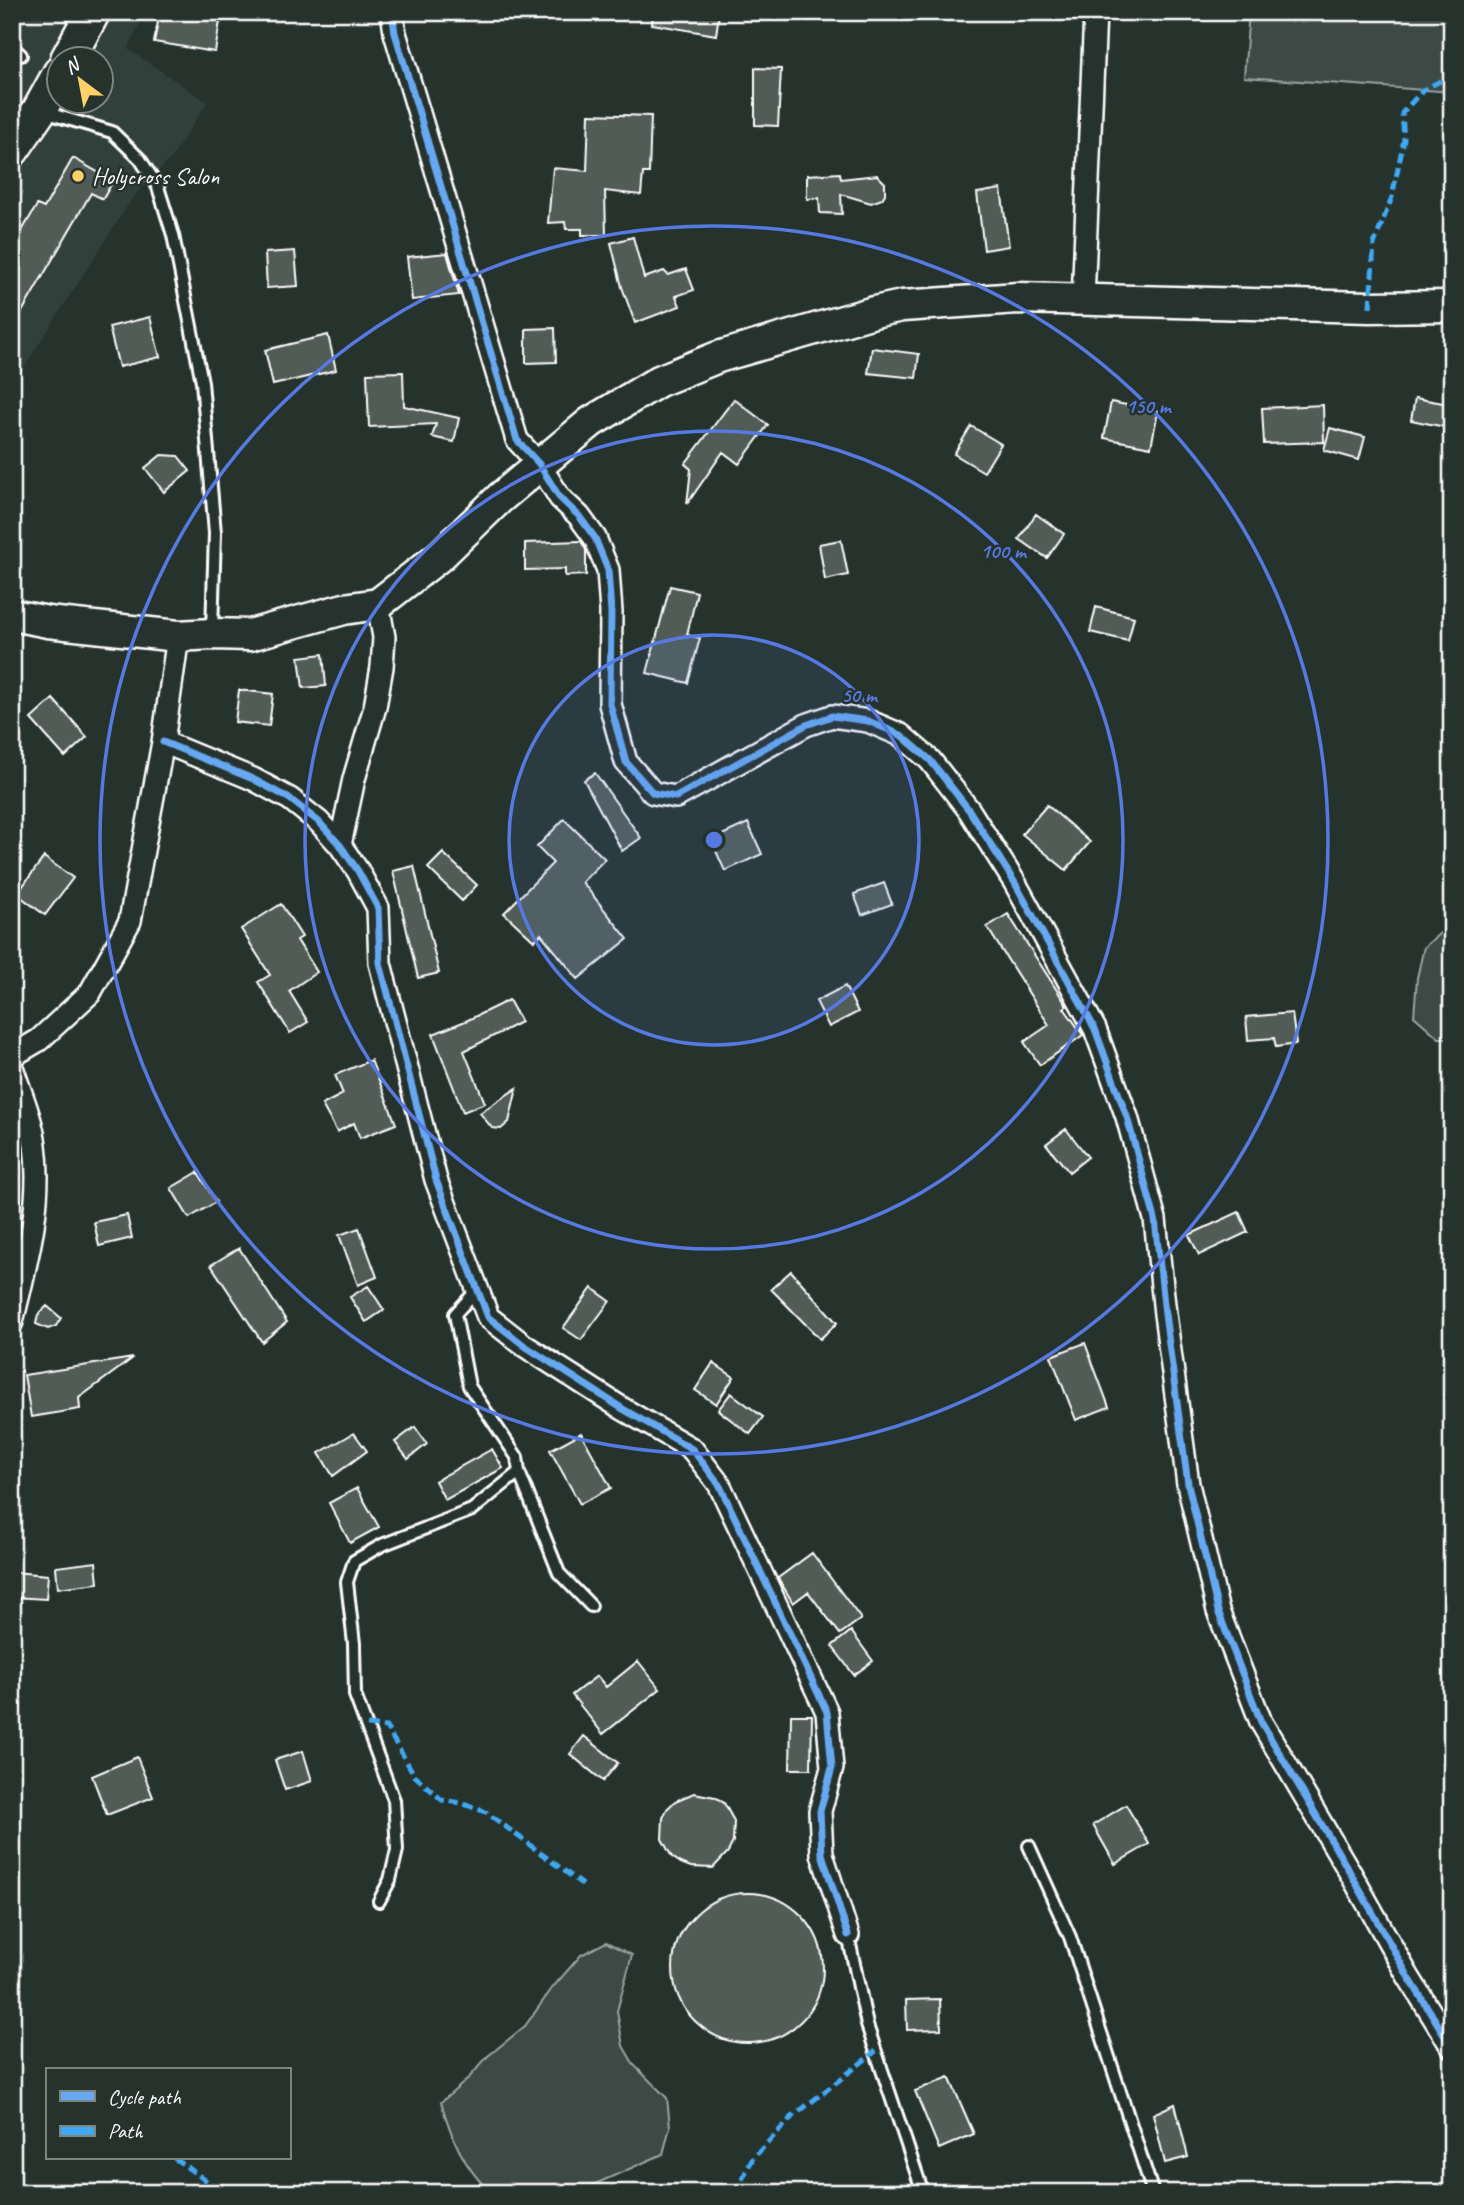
<svg xmlns="http://www.w3.org/2000/svg" width="1464" height="2205" viewBox="0 0 1464 2205" font-family="Caveat,sans-serif">
<style>
.built{fill:#333f3a;fill-rule:evenodd}
.green{fill:#3e4944;stroke:#9ea4a2;stroke-width:2}
.building{fill:#515c57;stroke:#fff;stroke-width:2}
.lines{fill:none;stroke-linecap:round;stroke-linejoin:round}
.lane-casing{stroke:#fff;stroke-width:16}
.street-casing{stroke:#fff;stroke-width:26}
.secondary-casing{stroke:#fff;stroke-width:35}
.primary-casing{stroke:#fff;stroke-width:38}
.lane{stroke:#26332d;stroke-width:10}
.street{stroke:#26332d;stroke-width:21}
.secondary{stroke:#26332d;stroke-width:30}
.primary{stroke:#26332d;stroke-width:33}
.quiet{stroke:#3fa9f5;stroke-width:5;stroke-dasharray:10 5;stroke-linecap:butt}
.cycleway-casing{stroke:#26332d;stroke-width:11}
.cycleway{stroke:#66a8f1;stroke-width:7}
.ring{fill:none;stroke:#567ae2;stroke-width:3.5}
.poi-dot{fill:#ffd166;stroke:#26332d;stroke-width:2.5}
.labels{text-anchor:middle;dominant-baseline:central;stroke-width:5;stroke-linejoin:round;paint-order:stroke}
.poi-label{font-size:24px;fill:#fff;stroke:#26332d;text-anchor:start}
.centre{fill:#567ae2;stroke:#26332d;stroke-width:3.5}
.ring-label{font-size:21px;text-anchor:middle;font-weight:bold;fill:#567ae2;stroke:#26332d;stroke-width:5;stroke-linejoin:round;paint-order:stroke}
</style>
<rect width="100%" height="100%" fill="#26332d"/>
<filter id="ink" filterUnits="userSpaceOnUse"><feTurbulence type="fractalNoise" baseFrequency=".0143" numOctaves="2"/><feDisplacementMap in="SourceGraphic" scale="14" xChannelSelector="R" yChannelSelector="G"/><feConvolveMatrix kernelMatrix="1 2 1 2 8 2 1 2 1" color-interpolation-filters="sRGB"/></filter>
<g filter="url(#ink)">
<path class="built" d="M12 12H145L128 49 207 102 172 157 133 197 12 386ZM60 60H102V102H60Z"/>
<path class="green" d="M1249 12H1452V92L1244 77Z
M1452 923V1038H1439L1414 1016 1417 978 1424 947Z
M606 1942 632 1955 617 2011 623 2046 634 2065 667 2098 670 2127 663 2154 575 2193H491C463 2166 452 2139 441 2102L467 2080 488 2056 525 2026 553 1987 581 1955Z"/>
<path class="building" d="M160 12H205L221 15 215 52 154 42Z
M653 12H707L719 14 716 35 652 24Z
M755 68 781 69 778 126 755 125Z
M589 114 651 116 649 173H643L641 195 605 191 606 235H582V229H566L565 222 548 223 553 168 587 171Z
M73 158 113 181 103 199 91 193 12 329V248L37 205 44 208Z
M840 173 841 179 877 175 885 183V194L882 199 871 203 841 194 842 214 820 213 819 198 807 199V175Z
M1001 189 1009 246 984 250 977 193Z
M633 237 644 278 664 271 668 275 686 269 694 290 676 296 680 306 635 323 622 287 611 243Z
M295 251 298 286 267 288 265 253Z
M447 253 459 295 412 300 407 257Z
M150 317 160 357 119 367 109 327Z
M555 328 556 362 526 363V329Z
M328 335 336 370 273 385 265 350Z
M872 348 919 354 916 378 868 373Z
M403 372 404 406 459 418 454 442 432 437 436 424 369 427 367 373Z
M1415 398 1449 404 1445 427 1411 420Z
M734 399 768 425 739 464 723 452 687 504 691 469 685 464Z
M1111 402 1158 411 1151 447 1104 438Z
M1323 405 1324 442 1264 444 1262 408Z
M971 426 1001 444 984 472 954 454Z
M1330 428 1365 437 1359 460 1324 450Z
M161 455 178 456 190 471 164 492 145 468Z
M1036 514 1064 534 1047 558 1019 539Z
M841 540 848 575 825 580 819 544Z
M581 541 586 550V575L565 576V569L525 570V543Z
M670 586 697 592 687 635 700 638 688 683 647 673Z
M1096 607 1134 617 1128 641 1090 632Z
M323 654 326 686 303 688 299 657Z
M239 690 273 694 269 726 235 722Z
M53 699 87 737 65 757 31 719Z
M595 773 641 838 622 851 584 780Z
M1047 805 1090 842 1066 870 1022 834Z
M564 819 605 859 582 882 628 939 578 979 541 934 534 941 504 913 553 863 537 847Z
M748 823 762 854 725 871 711 840Z
M443 853 477 885 462 901 428 868Z
M44 857 73 878 45 915 17 894Z
M414 866 439 973 418 978 393 871Z
M884 883 892 904 862 915 854 894Z
M281 904 302 937 297 940 317 972 289 991 308 1022 290 1033 258 982 270 975 241 929Z
M1008 914 1067 1006 1064 1008 1083 1035 1040 1065 1024 1042 1049 1025 987 927Z
M845 986 858 1012 829 1027 816 1001Z
M509 1000 521 1022 464 1051 485 1103 463 1112 433 1034 468 1020Z
M1292 1013 1296 1044 1276 1047 1274 1038 1248 1040 1246 1017Z
M371 1060 396 1124 360 1138 354 1123 337 1132 322 1105 343 1094 335 1075Z
M517 1088 509 1122 501 1129 492 1128 480 1113Z
M1066 1129 1088 1157 1069 1172 1046 1144Z
M198 1172 216 1202 189 1218 171 1188Z
M1239 1212 1248 1232 1199 1255 1189 1235Z
M127 1215 132 1238 99 1246 94 1222Z
M359 1228 377 1277 358 1285 339 1235Z
M239 1248 287 1322 262 1342 211 1265Z
M791 1271 837 1323 820 1339 771 1289Z
M368 1286 384 1310 366 1322 350 1297Z
M592 1288 610 1301 581 1340 563 1328Z
M47 1306 61 1318 56 1326 48 1329 36 1324 38 1315Z
M1085 1343 1109 1407 1076 1420 1051 1356Z
M133 1358 79 1398 80 1409 31 1417 24 1375Z
M713 1363 734 1377 716 1404 695 1390Z
M731 1393 763 1417 750 1434 718 1410Z
M415 1427 427 1444 408 1459 395 1442Z
M354 1433 367 1451 333 1476 319 1453Z
M581 1433 611 1488 580 1504 550 1450Z
M492 1449 503 1468 445 1500 435 1481Z
M357 1488 379 1527 350 1543 329 1503Z
M812 1553 861 1619 840 1634 808 1592 793 1603 778 1578Z
M96 1562 98 1583 58 1588 56 1567Z
M12 1572 48 1575 46 1599 12 1597Z
M851 1631 873 1661 854 1675 832 1646Z
M638 1661 660 1689 603 1734 572 1695 597 1676 606 1687Z
M791 1715H812L811 1769H790Z
M584 1736 618 1763 603 1781 570 1754Z
M303 1751 312 1781 285 1790 275 1760Z
M137 1757 153 1797 107 1815 92 1776Z
M694 1793 715 1797 724 1803 734 1821 733 1842 728 1852 713 1868 691 1867 681 1863 672 1857 662 1839 663 1818 667 1809 675 1801Z
M1126 1805 1149 1844 1115 1864 1093 1825Z
M673 1968a75 75 0 1 1 150 0a75 75 0 1 1-150 0Z
M940 1999 941 2029 907 2030 906 2000Z
M949 2077 974 2134 939 2149 915 2091Z
M1175 2104 1188 2157 1165 2163 1153 2114Z"/>
<g class="lines">
<defs>
<path id="lane" d="M12 47 21 55
M44 112 112 132 140 159 158 187 173 235 202 382 215 533 212 631
M519 1472 559 1573 591 1606
M1029 1846 1070 1937 1153 2193
M379 1901 390 1880 397 1850 394 1800 355 1695 354 1644 347 1582 354 1561 382 1545 472 1510 519 1472 517 1457 469 1386 455 1314 476 1291
M848 1935 867 2025 923 2193"/>
<path id="street" d="M392 12 395 33 517 440 539 464 560 498 579 516 595 538 608 570 611 612 610 704 626 762 653 793 676 797 806 725 832 716 868 721 901 735 930 760 969 810 1015 883 1095 1029 1127 1117 1155 1219 1165 1314 1188 1484 1218 1611 1261 1722 1351 1874 1408 1976 1452 2047
M1083 301 1095 12
M163 742 253 779 290 799 319 822 340 845 358 871 378 908 380 963 436 1180 488 1317 525 1346 623 1409 692 1449 719 1484 827 1712 832 1768 820 1811 822 1854 848 1935
M340 845 354 779 375 707 382 667 384 637 378 604
M12 1056 39 1040 90 993 130 921 163 742 178 636
M12 1067C20 1092 32 1119 35 1145 43 1204 26 1264 12 1322"/>
<path id="secondary" d="M12 615 48 622 178 636 212 634 250 635 344 609 378 604 440 556 500 498 591 422 659 381 718 357 874 312 902 306 1018 298 1370 307 1452 306"/>
<path id="primary" d="M67 60 93 12
M12 150 39 111 60 73"/>
</defs>
<use href="#lane" class="lane-casing"/>
<use href="#street" class="street-casing"/>
<use href="#secondary" class="secondary-casing"/>
<use href="#primary" class="primary-casing"/>
<use href="#lane" class="lane"/>
<use href="#street" class="street"/>
<use href="#secondary" class="secondary"/>
<use href="#primary" class="primary"/>
<path class="quiet" d="M1370 307 1374 244 1392 197 1404 139 1402 113 1423 90 1452 75
M367 1725 386 1727 415 1776 442 1800 461 1803 486 1812 583 1885
M174 2158 224 2193
M735 2193 753 2158 791 2118 876 2051"/>
<defs>
<path id="cycleway" d="M392 12 395 33 517 440 539 464 560 498 579 516 595 538 608 570 611 612 610 704 626 762 653 793 676 797 806 725 832 716 868 721 901 735 930 760 969 810 1015 883 1095 1029 1127 1117 1155 1219 1165 1314 1188 1484 1218 1611 1261 1722 1351 1874 1408 1976 1452 2047
M163 742 253 779 290 799 319 822 340 845 358 871 378 908 380 963 436 1180 488 1317 525 1346 623 1409 692 1449 719 1484 827 1712 832 1768 820 1811 822 1854 848 1935"/>
</defs>
<use href="#cycleway" class="cycleway-casing"/>
<use href="#cycleway" class="cycleway"/>
</g>
</g>
<circle cx="714" cy="840" r="205" fill="#567ae2" fill-opacity=".12"/>
<g class="ring">
<circle cx="714" cy="840" r="205"/>
<circle cx="714" cy="840" r="409"/>
<circle cx="714" cy="840" r="614"/>
</g>
<circle class="poi-dot" cx="78" cy="176" r="7"/>
<g class="labels">
<g class="poi-label">
<text x="92" y="176">Holycross Salon</text>
</g>
</g>
<circle cx="714" cy="840" r="10" class="centre"/>
<g class="ring-label">
<text x="1148" y="413">150 m</text>
<text x="1003" y="558">100 m</text>
<text x="859" y="702">50 m</text>
</g>
<rect width="1464" height="2205" fill="none" stroke="#26332d" stroke-width="42"/>
<rect x="21" y="21" width="1422" height="2163" fill="none" stroke="#fff" stroke-width="2.5" filter="url(#ink)"/>
<rect x="46" y="2068" width="245" height="91" fill="#26332d" stroke="#7d8581" stroke-width="2"/>
<rect x="60" y="2091" width="35" height="10" fill="#66a8f1" stroke="#7d8581" stroke-width="2"/>
<text x="108" y="2104" font-size="21" fill="#ffffff">Cycle path</text>
<rect x="60" y="2126" width="35" height="10" fill="#3fa9f5" stroke="#7d8581" stroke-width="2"/>
<text x="108" y="2138" font-size="21" fill="#ffffff">Path</text>
<g transform="translate(80 80) rotate(328)"><circle r="33" fill="#26332d" stroke="#7d8581" stroke-width="2"/>
<path d="M0-5L12 26L0 18L-12 26Z" fill="#ffd166"/>
<text y="-10" font-size="19" font-weight="bold" text-anchor="middle" fill="#ffffff">N</text>
</g>
</svg>
